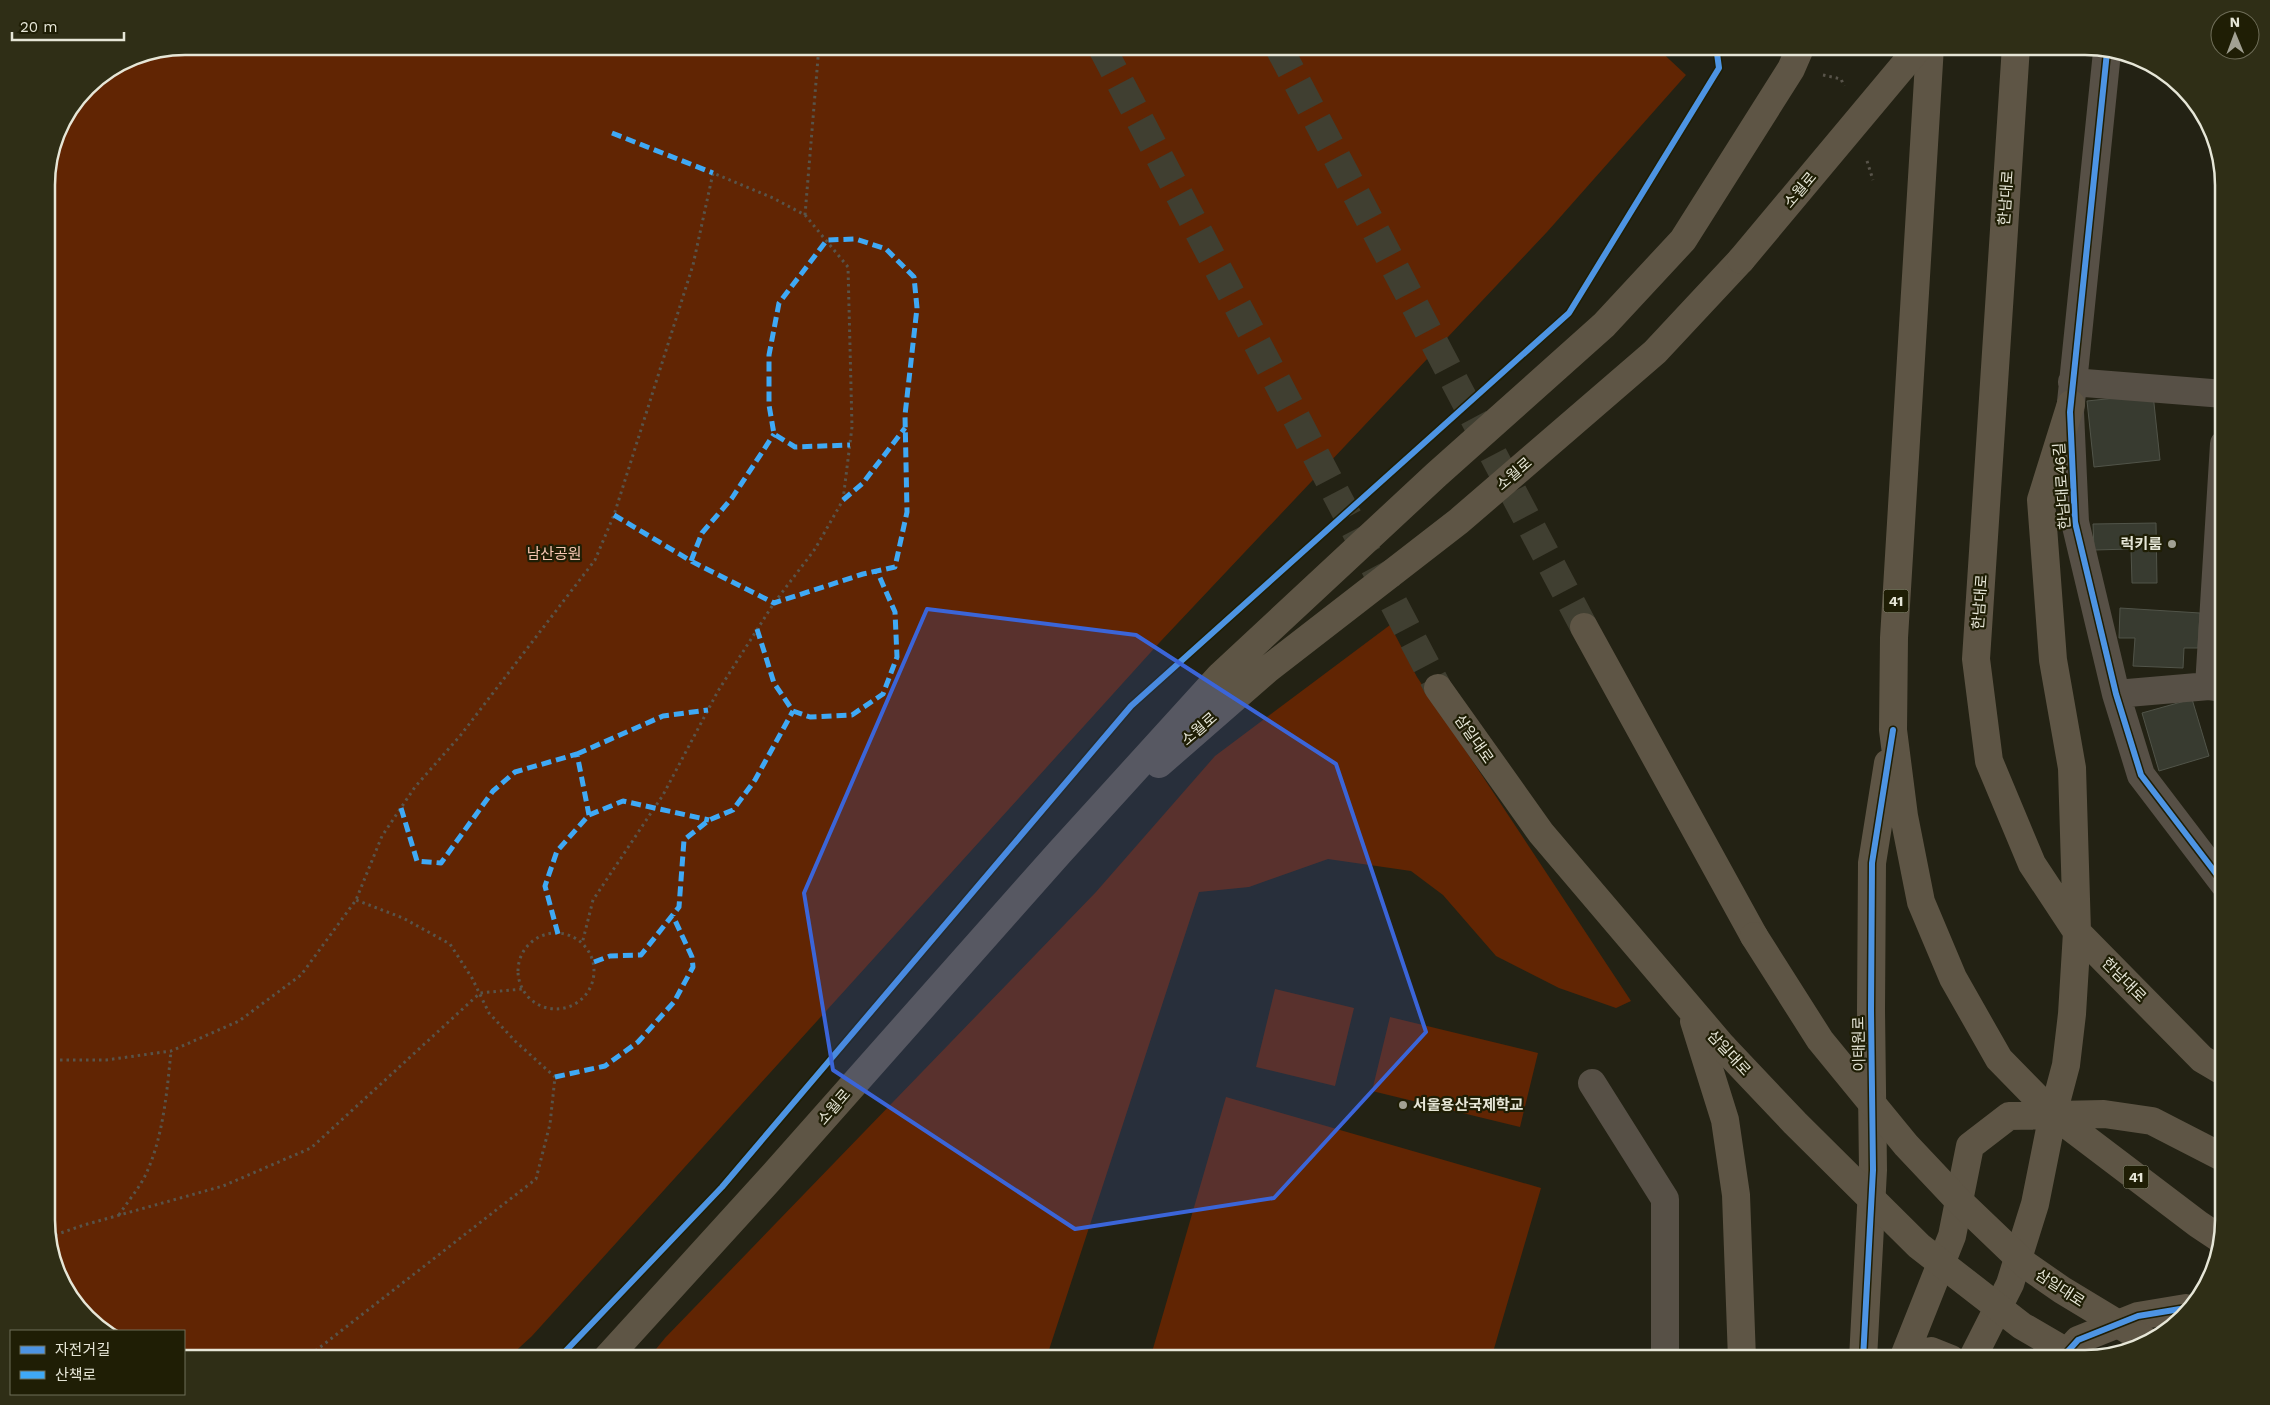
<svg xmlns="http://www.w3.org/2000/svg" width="2270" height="1405" viewBox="0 0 2270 1405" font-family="'Work Sans','Noto Sans KR',sans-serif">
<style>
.green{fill:#612503}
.building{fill:#383b30;stroke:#515449}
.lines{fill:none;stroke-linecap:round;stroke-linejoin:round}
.major-tunnel{stroke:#403f31;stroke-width:28;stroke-dasharray:28 14;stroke-linecap:butt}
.path{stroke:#58544a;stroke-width:3;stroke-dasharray:2.5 4;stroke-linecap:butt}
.minor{stroke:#575046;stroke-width:28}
.major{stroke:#5e5545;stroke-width:28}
.major-bridge{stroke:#5e5545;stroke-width:28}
.quiet{stroke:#3fa9f5;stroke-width:5;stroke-dasharray:10 5;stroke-linecap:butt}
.cycleway-casing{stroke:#1f1e05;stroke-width:9}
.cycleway{stroke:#4d94e3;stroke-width:6}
.marked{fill:#3b65d8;fill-opacity:0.2;stroke:#3b65d8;stroke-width:4;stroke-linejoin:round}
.poi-dot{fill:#a2a193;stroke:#1f1e05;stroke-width:2}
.labels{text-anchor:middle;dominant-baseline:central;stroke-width:4.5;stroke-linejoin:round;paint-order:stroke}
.shield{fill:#1f1e05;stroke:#aaaa98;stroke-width:1}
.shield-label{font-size:14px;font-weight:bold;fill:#e6e6d7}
.street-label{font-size:15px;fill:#e6e6d7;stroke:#1f1e05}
.poi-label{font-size:15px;font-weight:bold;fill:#e6e6d7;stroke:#1f1e05;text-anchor:end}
.park-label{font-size:15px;fill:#f7c7b3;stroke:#1f1e05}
.rim{fill:none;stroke:#e6e6d7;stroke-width:2.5}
</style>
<rect width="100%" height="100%" fill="#232214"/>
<path class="green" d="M185 46H1655L1686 75 1547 232 1160 642 532 1336 507 1359H185L184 1331H106L65 1290 47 1229V176L57 131 87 87 132 57Z
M1390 625 1417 677 1631 1001 1616 1008 1559 988 1496 956 1443 895 1411 871 1328 859 1249 887 1199 892 1046 1359H648L665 1338 1096 892 1215 756Z
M1275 989 1354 1008 1335 1086 1256 1067Z
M1390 1017 1538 1053 1520 1127 1372 1091Z
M1226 1097 1541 1188 1491 1359H1150Z"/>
<path class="building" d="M2153 394 2160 460 2094 467 2087 401Z
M2156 523 2157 583H2132L2131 549 2094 550 2093 524Z
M2120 608 2200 613 2198 648H2184L2183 668 2133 666 2135 638H2119Z
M2192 699 2209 756 2159 771 2142 713Z"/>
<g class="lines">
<path class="major-tunnel" d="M1101 46 1438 688
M1278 46 1584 627"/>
<path class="path" d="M1823 75 1841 79 1844 86
M1867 161 1873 180
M805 215 819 46
M518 971a38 38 0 1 1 76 0a38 38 0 1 1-76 0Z
M47 1060H106L171 1051 239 1021 301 975 356 900 382 836 415 787 460 736 595 560 614 515 693 265 713 173 773 198 805 215 848 267 852 427 843 500 815 549 774 603 718 691 663 795 593 900 582 944
M119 1215C127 1202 138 1190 145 1176 163 1139 167 1092 171 1051
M49 1237 84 1225 223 1186 311 1148 480 993 522 989
M305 1359 536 1179 550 1124 555 1077 515 1041 489 1013 472 978 450 944 403 918 356 900"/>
<path class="minor" d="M2107 52 2070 412 2075 522 2116 694 2141 775 2224 884
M2072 382 2224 394
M2209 686 2224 444
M2116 694 2209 686 2224 688
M1592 1083 1665 1199V1359"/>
<path class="major" d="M1930 46 1894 638 1893 730 1904 816 1921 902 1953 978 1999 1059 2053 1114 2198 1224 2219 1238
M2016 46 1976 659 1989 761 2032 864 2077 932 2202 1059 2224 1072
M1584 627 1754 936
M1438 688 1541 833 1723 1047
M1159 764 1268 669 1459 521 1655 352 1741 260
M1694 1021 1725 1120 1736 1195 1742 1359
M1903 1358 1931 1351 1951 1359
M606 1359 768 1181 1059 853 1220 676 1436 475 1604 325 1683 240 1791 69 1801 46
M1863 1359 1873 1170 1871 1010 1872 863 1888 763
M1903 1359 1952 1236 1970 1146 2009 1116 2104 1114 2152 1121 2224 1158
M1972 1359 2010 1284 2035 1204 2053 1114 2066 1065 2072 1014 2077 932 2072 768 2053 660 2041 500 2071 404
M2061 1359 2078 1340 2138 1316 2186 1308"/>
<path class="major-bridge" d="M1741 260 1920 46
M1754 936 1820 1040 1906 1145 1956 1198 2026 1265 2062 1290 2148 1342
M1723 1047 1795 1123 1919 1246 2022 1326 2079 1359"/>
<path class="quiet" d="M612 133 713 173
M843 500 863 483 905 428
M614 515 691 561 774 603 863 574 895 567 907 512 905 415 917 308 914 277 886 249 856 239 827 240 779 303 769 355V405L774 434 795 447 850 445
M691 561 702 533 732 498 774 434
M757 629 774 683 793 711 810 717 852 715 883 694 897 657 895 612 877 571
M577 754 663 716 708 710
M401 808 417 861 441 863 493 791 515 772 577 754 589 815
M558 934 545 886 557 851 589 815 623 801 709 820
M594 962 610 956 641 955 679 907 684 840 709 820 733 810 755 780 793 711
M555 1077 605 1066 638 1042 674 1002 693 967 692 957 673 916"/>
<defs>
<path id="cycleway" d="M2107 52 2070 412 2075 522 2116 694 2141 775 2224 884
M558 1359 722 1187 1131 706 1569 313 1719 68 1716 46
M1863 1359 1873 1170 1871 1010 1872 863 1893 730
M2061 1359 2078 1340 2138 1316 2186 1308"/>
</defs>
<use href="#cycleway" class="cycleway-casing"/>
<use href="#cycleway" class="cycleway"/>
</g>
<path class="marked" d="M927 609 1136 635 1336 764 1426 1032 1274 1198 1075 1229 833 1070 804 893Z"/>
<g class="poi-dot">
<circle cx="2172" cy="544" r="5"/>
<circle cx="1403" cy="1105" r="5"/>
</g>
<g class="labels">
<g class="shield">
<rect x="1883.5" y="589.5" width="25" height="23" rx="4"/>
<rect x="2123.5" y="1165.5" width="25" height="23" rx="4"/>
</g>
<g class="shield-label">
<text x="1896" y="601">41</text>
<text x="2136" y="1177">41</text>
</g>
<g class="street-label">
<text transform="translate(1800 190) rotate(-50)">소월로</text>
<text transform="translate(2006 198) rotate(-86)">한남대로</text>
<text transform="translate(1514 474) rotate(-41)">소월로</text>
<text transform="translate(2062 486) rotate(-94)">한남대로46길</text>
<text transform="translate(1980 602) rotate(-86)">한남대로</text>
<text transform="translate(1199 729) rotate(-41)">소월로</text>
<text transform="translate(1474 739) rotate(55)">삼일대로</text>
<text transform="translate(2124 980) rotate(45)">한남대로</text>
<text transform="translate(1859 1044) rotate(-91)">이태원로</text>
<text transform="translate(1729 1053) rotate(47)">삼일대로</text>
<text transform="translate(834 1107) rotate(-49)">소월로</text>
<text transform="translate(2060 1288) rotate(33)">삼일대로</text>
</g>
<g class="poi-label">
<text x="2162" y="544">럭키룸</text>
<text x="1413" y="1105" text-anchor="start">서울용산국제학교</text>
</g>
<g class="park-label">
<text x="554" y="554">남산공원</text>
</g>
</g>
<path d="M0 0H2270V1405H0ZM185 55H2085A130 130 0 0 1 2215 185V1220A130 130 0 0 1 2085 1350H185A130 130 0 0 1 55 1220V185A130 130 0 0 1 185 55Z" fill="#2f2e16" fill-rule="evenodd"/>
<path class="rim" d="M185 55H2085A130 130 0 0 1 2215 185V1220A130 130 0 0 1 2085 1350H185A130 130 0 0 1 55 1220V185A130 130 0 0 1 185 55Z"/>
<rect x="10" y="1330" width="175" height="65" fill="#1f1e05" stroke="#6f6e59"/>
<rect x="20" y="1346" width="25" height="8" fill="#4d94e3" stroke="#6f6e59"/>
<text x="55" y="1355" font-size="15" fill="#e6e6d7">자전거길</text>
<rect x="20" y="1371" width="25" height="8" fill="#3fa9f5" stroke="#6f6e59"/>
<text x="55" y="1380" font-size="15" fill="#e6e6d7">산책로</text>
<g transform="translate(2235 35) rotate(359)"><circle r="24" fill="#1f1e05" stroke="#6f6e59"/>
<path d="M0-4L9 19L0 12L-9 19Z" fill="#a2a193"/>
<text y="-8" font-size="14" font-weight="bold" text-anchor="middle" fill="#e6e6d7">N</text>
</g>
<path d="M12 32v8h112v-8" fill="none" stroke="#e6e6d7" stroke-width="2.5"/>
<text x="20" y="32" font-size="15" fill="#e6e6d7" stroke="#1f1e05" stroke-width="4" paint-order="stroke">20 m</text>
</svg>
